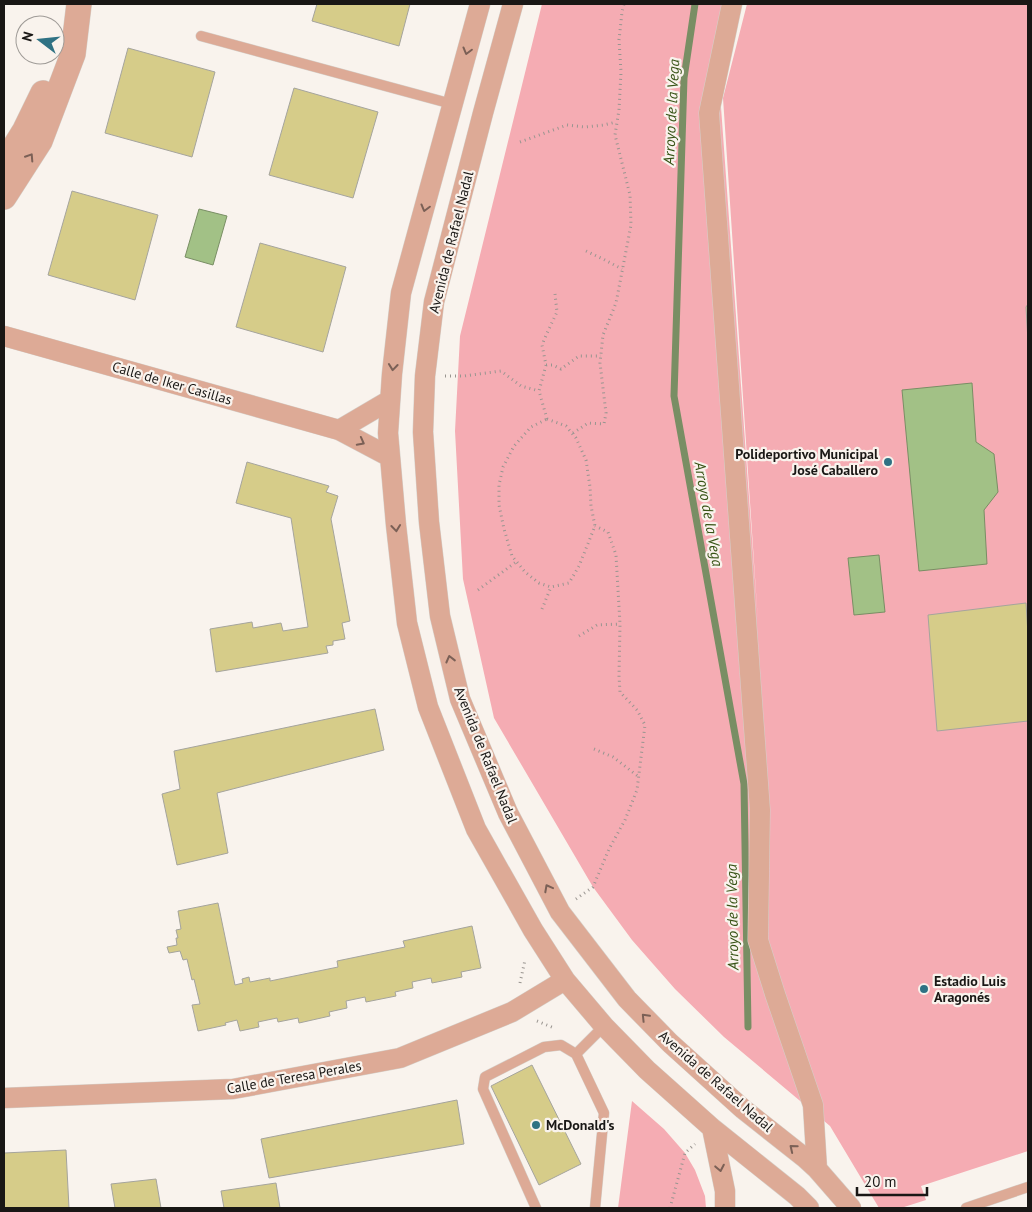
<svg xmlns="http://www.w3.org/2000/svg" width="1032" height="1212" viewBox="0 0 1032 1212" font-family="'PT Sans',sans-serif">
<style>
.green{fill:#f5acb3}
.water{fill:#a2c186;stroke:#798e64}
.lines{fill:none;stroke-linecap:round;stroke-linejoin:round}
.stream{stroke:#798e64;stroke-width:7}
.building{fill:#d6cc89;stroke:#a5a49d}
.service-casing{stroke:#d5d0ca;stroke-width:11}
.minor-casing{stroke:#d5d0ca;stroke-width:21}
.tertiary-casing{stroke:#d5d0ca;stroke-width:26}
.path{stroke:#999590;stroke-width:3;stroke-dasharray:1 4;stroke-linecap:butt}
.service{stroke:#ddaa96;stroke-width:10}
.minor{stroke:#ddaa96;stroke-width:20}
.tertiary{stroke:#ddaa96;stroke-width:25}
.oneway{stroke:#7b6056}
.poi-dot{fill:#2f7284;stroke:#f9f3ed;stroke-width:2}
.labels{text-anchor:middle;dominant-baseline:central;stroke-width:4.5;stroke-linejoin:round;paint-order:stroke}
.street-label{font-size:14px;fill:#191715;stroke:#f9f3ed}
.poi-label{font-size:14px;font-weight:bold;fill:#191715;stroke:#f9f3ed;text-anchor:start}
.water-label{font-size:15px;font-style:italic;fill:#375315;stroke:#f9f3ed}
</style>
<rect width="100%" height="100%" fill="#f9f3ed"/>
<path class="green" d="M542 4H742L720 93 758 622 723 98 747 4H1028V1151L921 1186 926 1200 901 1208H879L830 1126 724 1037 675 989 632 940 593 887 494 718 463 579 455 431 460 336Z
M632 1101 664 1129 685 1153 695 1170 705 1196 706 1208H618Z"/>
<path class="water" d="M199 209 227 216 213 265 185 257Z
M972 383 976 442 994 454 998 492 984 510 987 564 919 571 902 390Z
M879 555 885 612 854 615 848 558Z"/>
<g class="lines">
<path class="stream" d="M695 4 684 78 674 396 744 784 748 1027"/>
</g>
<path class="building" d="M317 4H410L399 46 312 21Z
M128 48 215 72 192 157 105 133Z
M294 88 378 112 353 198 269 175Z
M72 191 158 215 135 300 48 275Z
M260 243 346 267 323 352 236 327Z
M1028 304V341L1026 307Z
M247 462 329 486 326 492 338 496 331 519 350 621 342 623 345 639 333 641V645L326 646 328 653 216 672 210 629 252 622 253 628 281 623 283 631 308 627 291 518 236 503Z
M1026 603 1028 634V721L937 731 928 615Z
M375 709 384 750 217 793 228 853 177 865 162 794 180 789 174 751Z
M218 903 235 985 243 983 242 979 249 977 250 982 270 978V981L338 967 337 961 405 947 403 941 472 926 481 968 461 972 462 977 432 983 431 978 412 982 413 988 395 992 396 996 366 1002 365 997 346 1001 347 1008 329 1012 330 1016 299 1023 298 1018 278 1022 277 1018 258 1022 259 1027 240 1031 237 1020 225 1023 226 1025 198 1031 192 1005 200 1004 194 979 192 980 187 959 183 960 180 951 169 953 167 947 177 945 176 938H178L176 930 181 929 178 911Z
M532 1065 581 1164 539 1185 491 1086Z
M457 1100 464 1144 269 1178 261 1139Z
M66 1150 69 1208H4V1153Z
M156 1179 161 1208H115L111 1184Z
M276 1183 280 1208H224L221 1191Z"/>
<g class="lines">
<defs>
<path id="service" d="M201 36 452 104
M576 1054 604 1026
M536 1208 483 1089 485 1077 544 1047 561 1045 576 1054 604 1113 595 1208
M966 1208 1028 1187"/>
<path id="minor" d="M480 4 401 293 392 374 388 433 396 525 407 623 428 707 476 829 533 930 565 980 604 1026 647 1070 712 1128 797 1196 809 1208
M513 4 483 113 434 302 425 376 423 432 429 522 440 616 460 699 508 813 560 912 627 999 670 1043 743 1109 805 1158 817 1169 851 1208
M732 4 709 113 760 810 758 940 775 994 813 1105 817 1169
M4 336 339 430
M390 457 339 430 390 400
M4 1098 233 1089 400 1058 512 1012 565 980
M712 1128 725 1191V1208"/>
<path id="tertiary" d="M4 164 25 130 43 93
M4 197 40 141 73 54 79 4"/>
</defs>
<use href="#service" class="service-casing"/>
<use href="#minor" class="minor-casing"/>
<use href="#tertiary" class="tertiary-casing"/>
<path class="path" d="M520 142 567 125 585 127 604 125 616 122
M586 251 603 259 622 269
M546 365H553L561 369 579 356H601
M445 376H464L501 371 521 386 539 391
M547 419 566 426 576 438 586 460 590 487 591 506 595 526 579 566 569 583 551 587 539 583 525 572 512 556 504 529 499 505V485L503 467 514 446 531 427Z
M547 419 539 391 546 365 542 345 547 333 557 312 555 294
M573 433 588 423 604 424 606 413 600 363 603 335 616 303 631 225 630 195 615 135 619 110 621 72 619 40 622 12 624 4
M478 590 516 562
M542 609 551 587
M579 636 597 625 620 624
M594 749 613 757 639 777
M576 899 593 887 609 849 625 820 637 790 645 725 637 710 620 692 619 676 620 624 616 555 608 532 595 526
M520 983 525 960
M537 1021 554 1028
M670 1208 685 1153 695 1144"/>
<use href="#service" class="service"/>
<use href="#minor" class="minor"/>
<use href="#tertiary" class="tertiary"/>
</g>
<defs><path id="oneway-chevron" d="M-2-3.5L2.5 0L-2 3.5" fill="none" stroke-width="1.6" stroke-linecap="round" stroke-linejoin="round" transform="scale(1.25)"/></defs>
<g class="oneway">
<use href="#oneway-chevron" transform="translate(467 51) rotate(105)"/>
<use href="#oneway-chevron" transform="translate(30 157) rotate(-57)"/>
<use href="#oneway-chevron" transform="translate(425 208) rotate(105)"/>
<use href="#oneway-chevron" transform="translate(393 367) rotate(96)"/>
<use href="#oneway-chevron" transform="translate(361 442) rotate(28)"/>
<use href="#oneway-chevron" transform="translate(396 528) rotate(84)"/>
<use href="#oneway-chevron" transform="translate(450 659) rotate(-104)"/>
<use href="#oneway-chevron" transform="translate(548 888) rotate(-118)"/>
<use href="#oneway-chevron" transform="translate(645 1017) rotate(-134)"/>
<use href="#oneway-chevron" transform="translate(793 1148) rotate(-141)"/>
<use href="#oneway-chevron" transform="translate(720 1168) rotate(79)"/>
</g>
<g class="poi-dot">
<circle cx="888" cy="462" r="5"/>
<circle cx="924" cy="989" r="5"/>
<circle cx="536" cy="1125" r="5"/>
</g>
<g class="labels">
<g class="street-label">
<text transform="translate(451 242) rotate(-76)">Avenida de Rafael Nadal</text>
<text transform="translate(172 383) rotate(16)">Calle de Iker Casillas</text>
<text transform="translate(486 755) rotate(68)">Avenida de Rafael Nadal</text>
<text transform="translate(294 1077) rotate(-10)">Calle de Teresa Perales</text>
<text transform="translate(716 1081) rotate(41)">Avenida de Rafael Nadal</text>
</g>
<g class="poi-label">
<text x="878" y="454" text-anchor="end">Polideportivo Municipal<tspan x="878" dy="16">José Caballero</tspan></text>
<text x="934" y="981">Estadio Luis<tspan x="934" dy="16">Aragonés</tspan></text>
<text x="546" y="1125">McDonald's</text>
</g>
<g class="water-label">
<text transform="translate(671 112) rotate(-87)">Arroyo de la Vega</text>
<text transform="translate(709 514) rotate(80)">Arroyo de la Vega</text>
<text transform="translate(732 917) rotate(-91)">Arroyo de la Vega</text>
</g>
</g>
<rect width="1032" height="1212" fill="none" stroke="#191715" stroke-width="10"/>
<g transform="translate(40 40) rotate(286)"><circle r="24" fill="#f9f3ed" stroke="#9f9b97"/>
<path d="M0-4L9 19L0 12L-9 19Z" fill="#2f7284"/>
<text y="-8" font-size="14" font-weight="bold" text-anchor="middle" fill="#191715">N</text>
</g>
<path d="M857 1187v8h70v-8" fill="none" stroke="#191715" stroke-width="2.5"/>
<text x="864" y="1187" font-size="15" fill="#191715" stroke="#f9f3ed" stroke-width="4" paint-order="stroke">20 m</text>
</svg>
